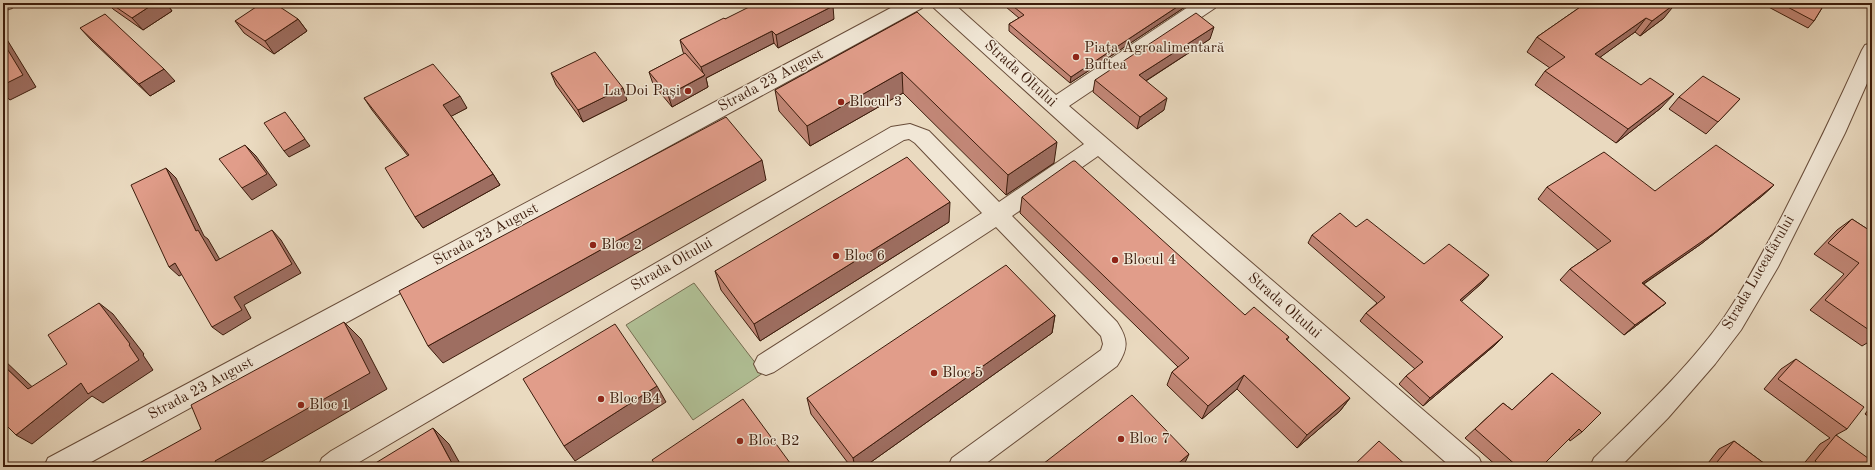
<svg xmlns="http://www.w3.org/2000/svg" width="1875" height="470" viewBox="0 0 1875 470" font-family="'Old Standard TT',serif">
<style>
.green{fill:#b1c197;stroke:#766e52}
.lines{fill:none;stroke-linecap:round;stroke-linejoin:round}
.minor-casing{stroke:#684c39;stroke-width:2}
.minor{fill:#f1e7d6;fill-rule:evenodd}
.wall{fill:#c28777;stroke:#3c1c0c}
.shaded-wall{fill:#9e6e61;stroke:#3c1c0c}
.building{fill:#e19d8a;stroke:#3c1c0c}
.poi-dot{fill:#8f2418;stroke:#f1e7d6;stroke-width:1.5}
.labels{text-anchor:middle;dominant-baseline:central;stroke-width:3;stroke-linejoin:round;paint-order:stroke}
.poi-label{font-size:15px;fill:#3c1c0c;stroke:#f1e7d6;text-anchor:start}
.street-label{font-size:15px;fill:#3c1c0c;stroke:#f1e7d6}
</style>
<rect width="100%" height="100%" fill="#eadac0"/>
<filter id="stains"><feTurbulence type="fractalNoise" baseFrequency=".005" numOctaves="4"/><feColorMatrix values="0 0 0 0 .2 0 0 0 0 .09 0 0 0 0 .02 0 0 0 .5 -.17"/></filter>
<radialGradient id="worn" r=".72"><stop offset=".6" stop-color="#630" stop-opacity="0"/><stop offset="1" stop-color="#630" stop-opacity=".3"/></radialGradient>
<path class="green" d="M694 283 763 373 693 420 626 325Z"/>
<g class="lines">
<defs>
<path id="minor" d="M3 3H14L12 8 3 11Z
M900 3H924L922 8 82 467H44L48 458Z
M932 3H953L1056 95 1194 3H1217L1215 8 1069 106 1479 458 1483 467H1451L1098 156 1012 216 1117 322C1128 339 1129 348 1117 366L981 467H948L952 458 1101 350 1103 344 1101 336 996 227 774 372 766 375 758 372 754 364 758 356 982 213 915 143 909 139 904 140 351 467H318L322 458 331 451 891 127 910 124 929 131 999 202 1084 144 934 8Z
M1872 43V72L1845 133 1778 267 1741 330 1715 364 1668 418 1620 467H1590L1594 458C1638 415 1690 366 1725 316 1746 285 1764 250 1782 216 1810 161 1837 106 1862 50L1865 45Z"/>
</defs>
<use href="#minor" class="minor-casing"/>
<use href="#minor" class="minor"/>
</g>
<path class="wall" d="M107 3H166L172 11 143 30 113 9Z
M1006 3H1191L1070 83 1009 31V24L1019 18 1006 7Z
M1586 3 1664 18 1640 36 1635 32 1600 57 1661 108 1616 143 1535 85 1545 71 1550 68 1527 52 1537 37Z
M1761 3H1825L1814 21 1808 28Z
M917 12 1054 163 1006 195 903 93 810 146 779 111 775 90Z
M298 19 307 31 274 54 244 33 235 21Z
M725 19H834L778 48 774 43 706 78 708 87 672 107 653 84 649 72 684 54 683 52 680 40Z
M80 28 175 81 150 96 92 41Z
M1210 39 1146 81 1164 110 1137 129 1093 92 1095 80Z
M551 73 627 100 583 122 556 85Z
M1679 97 1740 99 1706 134 1669 109Z
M364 98 467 108 451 116 493 174 500 185 423 228 415 217 408 156 372 110Z
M1774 185 1762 196 1701 244 1644 284 1666 303 1653 313 1624 335 1560 280 1570 269 1598 250 1538 199 1547 187 1655 191Z
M1022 197 1245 315 1289 337 1287 340 1350 398 1340 411 1297 448 1237 389 1202 419 1167 385 1172 372 1178 367 1020 213Z
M1852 219 1872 232V340L1862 346 1810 310 1844 274 1814 254 1837 230Z
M949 222 760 341 721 290 715 271Z
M1356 227 1424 264 1489 275 1482 283 1461 301 1495 345 1423 406 1399 384 1406 376 1415 369 1360 321 1366 313 1377 303 1308 243 1312 235Z
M1055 315 1052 333 864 467H851L811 414 807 398Z
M1796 359 1847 429 1836 435 1872 467H1801L1820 444 1830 438 1764 389 1781 369Z
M1552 373 1582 432 1570 441 1569 439 1541 467H1498L1465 438 1503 403 1512 410Z
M1872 405V419L1865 414Z
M1734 441 1769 467H1705L1719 449Z"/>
<path class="shaded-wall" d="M155 3H166L172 11 143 30 132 18Z
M1183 3H1191L1070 83 1071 77Z
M1676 3 1664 18 1640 36 1652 21Z
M833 6 834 19 778 48 776 35Z
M1646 18 1635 32 1584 69 1595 54Z
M298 19 307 31 274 54 265 41Z
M1214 27 1210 39 1136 87 1139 75Z
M772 31 774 43 706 78 708 87 672 107 668 95 704 76 701 67Z
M3 33 36 87 10 100 3 94Z
M164 69 175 81 150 96 139 84Z
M902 72 903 93 810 146 807 126Z
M623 88 627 100 583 122 578 110Z
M1674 94 1661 108 1616 143 1628 129Z
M460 96 467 108 450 117 443 105Z
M1167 98 1164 110 1137 129 1140 117Z
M290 119 310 146 289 157 284 151Z
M1057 142 1054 163 1006 195 1008 175Z
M245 145 256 156 277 185 252 200 242 188Z
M762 160 766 180 443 363 428 346Z
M166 168 176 178 204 236 208 239 226 270 216 261 196 231Z
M493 174 500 185 423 228 415 217Z
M1774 185 1762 196 1701 244 1630 293 1642 283Z
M950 202 949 222 760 341 754 324Z
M272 230 281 240 301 273 244 305 251 318 223 335 212 327 234 297Z
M175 263 185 273 179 276 169 267Z
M1489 275 1482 283 1453 309 1460 300Z
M99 303 113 314 144 354 143 355 153 370 103 403 92 396 32 444 16 435 81 383Z
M1666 303 1653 313 1624 335 1635 325Z
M1055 315 1052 333 864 467H855L853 458Z
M344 322 361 339 387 389 253 467H217L215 461Z
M1503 337 1495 345 1423 406 1430 398Z
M3 359 44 398 28 389 3 365Z
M1244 375 1237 389 1202 419 1208 406Z
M657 386 666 402 575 461 564 446Z
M1350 398 1340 411 1297 448 1307 435Z
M433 428 449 444 462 467H454Z
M1189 454 1183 467H1174Z"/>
<path class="building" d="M110 3H155L132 18Z
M262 3H274L298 19 265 41 235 21Z
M757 3H830L833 6 776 35 772 31 701 67 680 40 724 18 725 19Z
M1009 3H1183L1071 77 1009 24 1024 15Z
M1586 3H1676L1652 21 1646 18 1595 54 1641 85 1650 78 1674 94 1628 129 1545 71 1565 57 1537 37Z
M1780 3H1825L1814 21Z
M917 12 1057 142 1008 175 902 72 807 126 775 90Z
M1196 13 1214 27 1139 75 1167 98 1140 117 1095 80Z
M105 14 164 69 139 84 80 28Z
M3 42 23 75 3 85Z
M595 52 623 88 578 110 551 73Z
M685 53 705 75 668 95 649 72Z
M433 64 460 96 443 105 493 174 415 217 385 168 409 155 364 98Z
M1703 76 1740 99 1718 122 1679 97Z
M285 112 305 139 284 151 264 123Z
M726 117 762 160 428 346 399 291Z
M245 145 267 174 242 188 219 159Z
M1716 145 1774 185 1714 233 1642 283 1666 303 1635 325 1570 269 1611 241 1547 187 1604 152 1655 191Z
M907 157 950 202 754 324 715 271Z
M1073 161H1075L1245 315 1254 307 1289 337 1286 339 1350 398 1307 435 1244 375 1208 406 1172 372 1189 358 1022 197Z
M166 168 196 231 198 230 216 261 272 230 292 264 234 297 242 310 212 327 175 263 169 267 131 185Z
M1340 213 1356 227 1367 219 1424 264 1449 244 1489 275 1460 300 1503 337 1430 398 1406 376 1423 362 1366 313 1385 297 1312 235Z
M1852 219 1872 232V332L1825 300 1859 263 1828 243Z
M1006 265 1055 315 853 458 807 398Z
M99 303 130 344 129 345 139 360 88 394 81 383 16 435 3 422V365L28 389 67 364 48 335Z
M344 322 370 373 215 461 217 467H132L201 429 191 405Z
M615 324 657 386 564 446 523 379Z
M1796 359 1864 407 1847 429 1778 379Z
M1552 373 1601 413 1582 432 1579 429 1541 467H1518L1475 429 1503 403 1512 410Z
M1132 395 1189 454 1174 467H1039Z
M743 399 793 467H657L652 460Z
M433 428 454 467H369Z
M1836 435 1872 461V467H1823L1815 461Z
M1379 441 1408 467H1352Z
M1734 441 1769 467H1713Z"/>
<g class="poi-dot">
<circle cx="1076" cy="57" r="4"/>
<circle cx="688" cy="91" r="4"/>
<circle cx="841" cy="102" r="4"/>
<circle cx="593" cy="245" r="4"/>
<circle cx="836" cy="256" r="4"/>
<circle cx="1115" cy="260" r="4"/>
<circle cx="934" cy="373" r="4"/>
<circle cx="601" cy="399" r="4"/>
<circle cx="301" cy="405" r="4"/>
<circle cx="1121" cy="439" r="4"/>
<circle cx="740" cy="441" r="4"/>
</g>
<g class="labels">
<g class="poi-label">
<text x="1084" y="48">Piața Agroalimentară<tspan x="1084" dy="17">Buftea</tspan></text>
<text x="680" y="91" text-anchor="end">La Doi Pași</text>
<text x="849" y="102">Blocul 3</text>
<text x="601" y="245">Bloc 2</text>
<text x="844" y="256">Bloc 6</text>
<text x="1123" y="260">Blocul 4</text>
<text x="942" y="373">Bloc 5</text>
<text x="609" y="399">Bloc B4</text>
<text x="309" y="405">Bloc 1</text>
<text x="1129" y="439">Bloc 7</text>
<text x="748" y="441">Bloc B2</text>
</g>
<g class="street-label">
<text transform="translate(1020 74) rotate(42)">Strada Oltului</text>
<text transform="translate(771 81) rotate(-28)">Strada 23 August</text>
<text transform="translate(486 235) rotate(-28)">Strada 23 August</text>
<text transform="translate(672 265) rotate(-30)">Strada Oltului</text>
<text transform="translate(1759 273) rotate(-60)">Strada Luceafărului</text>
<text transform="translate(1284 306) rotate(41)">Strada Oltului</text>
<text transform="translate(201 389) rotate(-28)">Strada 23 August</text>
</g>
</g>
<rect width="1875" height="470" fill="none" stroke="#eadac0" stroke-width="16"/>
<rect x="4" y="4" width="1867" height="462" fill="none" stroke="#3c1c0c" stroke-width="2"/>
<rect x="8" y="8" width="1859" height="454" fill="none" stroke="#3c1c0c"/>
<rect width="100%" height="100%" filter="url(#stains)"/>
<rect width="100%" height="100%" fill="url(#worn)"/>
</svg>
